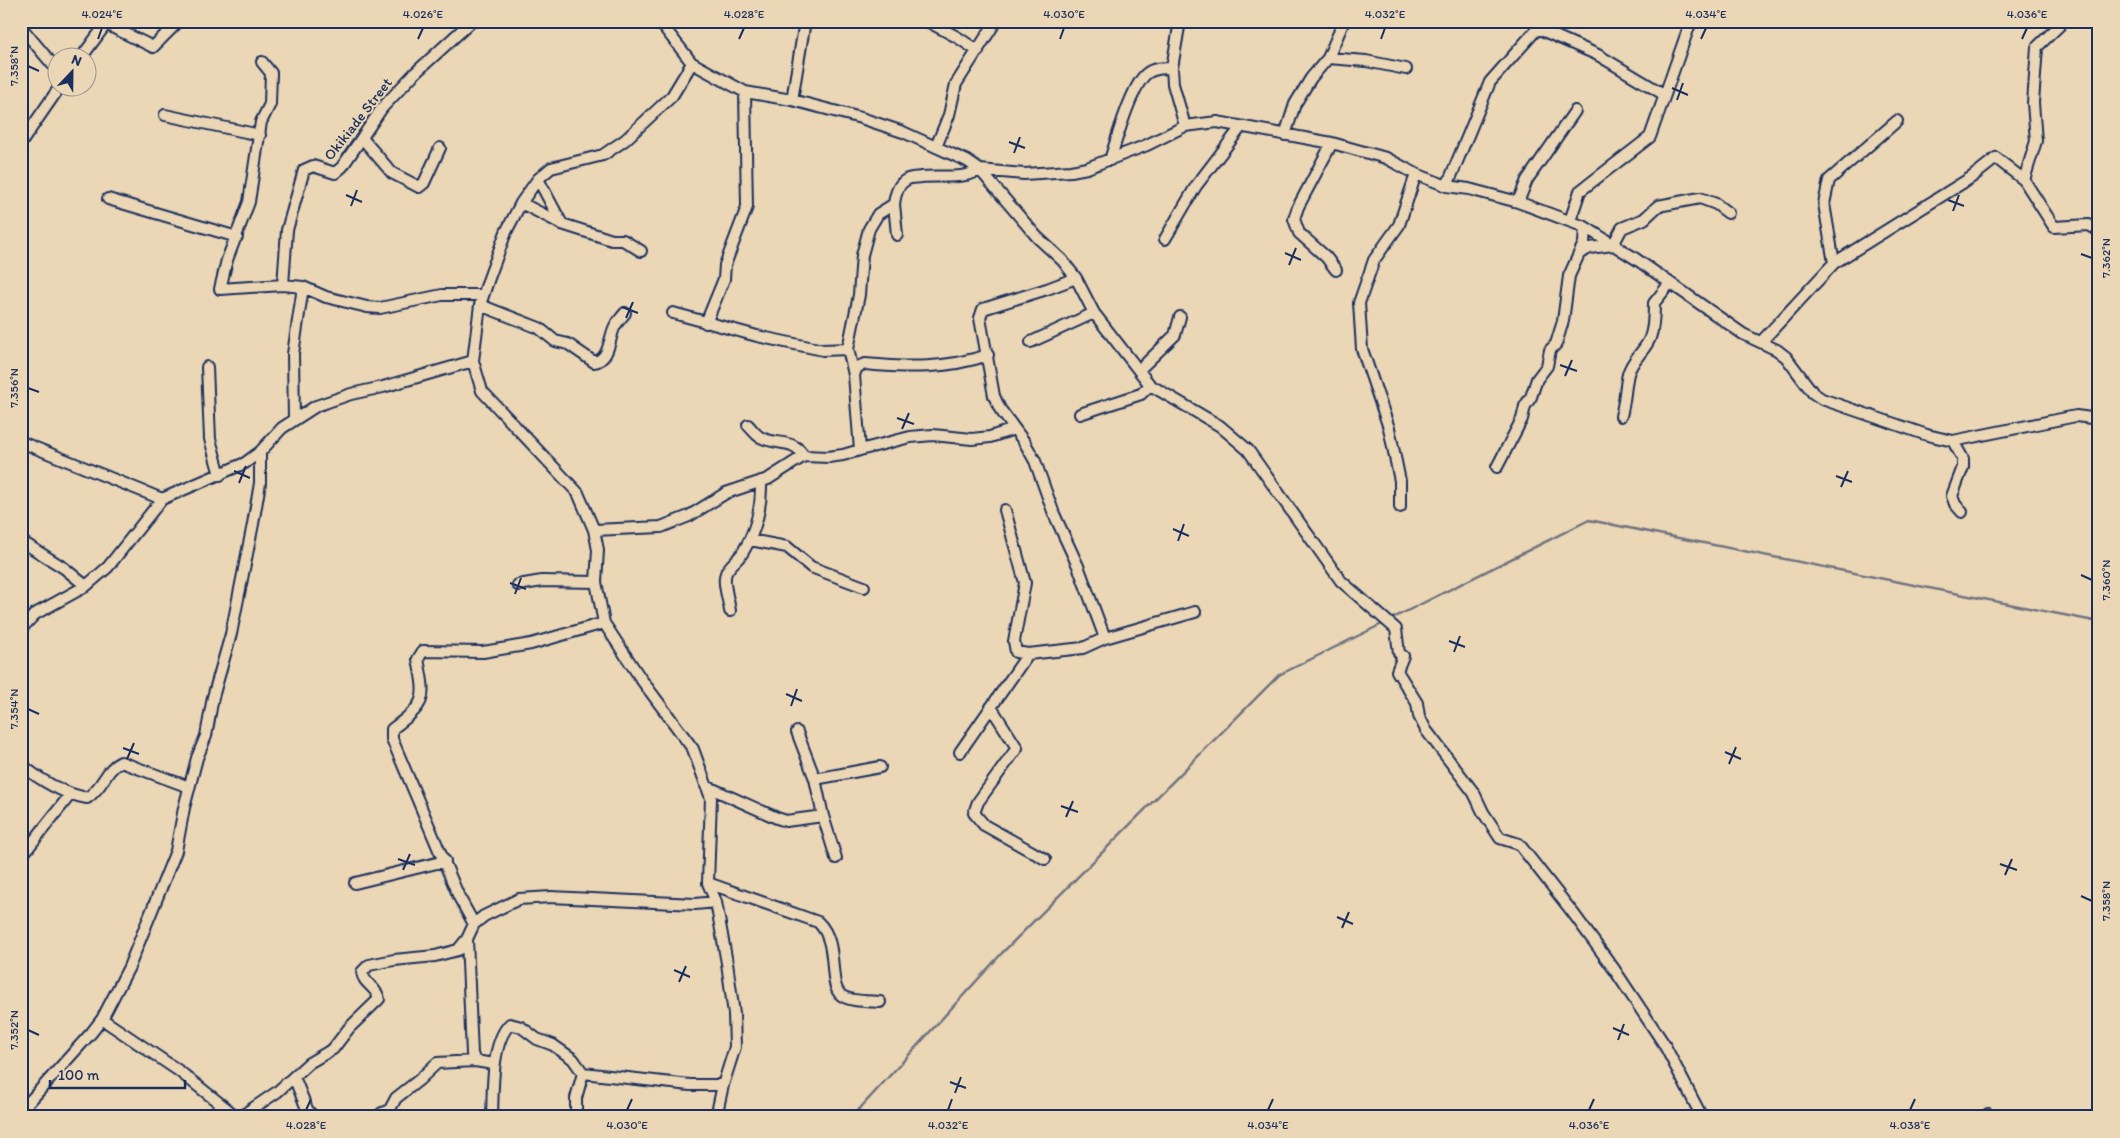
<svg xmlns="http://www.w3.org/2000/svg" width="2120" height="1138" viewBox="0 0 2120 1138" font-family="Itim,sans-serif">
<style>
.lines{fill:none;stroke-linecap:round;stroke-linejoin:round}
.stream{stroke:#6f7381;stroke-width:2.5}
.minor-casing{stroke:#1b2f5e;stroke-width:14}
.minor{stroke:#ebd7b5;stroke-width:10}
.ticks{fill:none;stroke:#1b2f5e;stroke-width:2}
.labels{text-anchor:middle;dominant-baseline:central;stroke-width:4;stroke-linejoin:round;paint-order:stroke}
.street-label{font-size:15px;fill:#1b2f5e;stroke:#ebd7b5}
.neatline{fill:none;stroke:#1b2f5e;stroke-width:2}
.ticks-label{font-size:12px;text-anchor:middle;fill:#1b2f5e}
</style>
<rect width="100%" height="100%" fill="#ebd7b5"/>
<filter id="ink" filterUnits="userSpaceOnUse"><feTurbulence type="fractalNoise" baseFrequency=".02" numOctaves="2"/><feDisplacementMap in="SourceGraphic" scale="10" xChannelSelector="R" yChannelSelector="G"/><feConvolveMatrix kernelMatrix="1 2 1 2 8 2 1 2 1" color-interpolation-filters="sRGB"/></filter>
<g filter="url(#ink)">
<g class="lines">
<path class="stream" d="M1389 620 1589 520 2099 622
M852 1117 1002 953 1279 675 1384 623"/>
<defs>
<path id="minor" d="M105 21 106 24 153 47 179 21
M659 21 692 63 745 92 792 100 861 118 903 132 936 147 967 161 980 170 1024 174 1071 171 1087 168 1147 145 1185 126 1217 122 1332 143 1386 158 1416 174 1447 186 1469 189 1518 202 1585 227 1636 259 1743 334 1777 350 1786 357 1813 393 1822 399 1927 435 1953 441 2076 416 2099 419
M927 21 957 37 978 51
M21 27 58 71
M1537 28 1598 55 1665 95
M81 58 106 24
M1328 58 1366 61 1406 69
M262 62 271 73 270 104 261 122 249 202 227 260 220 289 283 285 303 287 326 297 367 307 380 308 442 295H483
M692 63 672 96 625 140 603 155 551 168 538 179 521 203 506 232 489 278 480 305 473 361 482 391 578 493 594 530 598 550 596 582 604 623 641 679 693 749 711 798 708 883 716 902 727 963 734 1014 735 1047 723 1085 716 1117
M1172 68 1173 84 1185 126
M792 100 805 21
M165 115 260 135
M1285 135 1295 104 1311 78 1328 58 1344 21
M362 138 392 173 419 187 424 183 440 148
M21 143 59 88
M1332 143 1298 207 1294 219 1299 233 1326 257 1336 270
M936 147 949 115 956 84 996 21
M1110 160C1116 141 1131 87 1146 74 1153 68 1163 68 1172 68L1180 21
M538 179 562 224
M2024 180 2036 141 2033 103 2037 47 2060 25V21
M1447 186 1490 82 1544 21
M108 199 237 237
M1518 202 1527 180 1575 111
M521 203 562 224 612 240H623L641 251
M894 204 897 235
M1570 221 1580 191 1650 137 1691 21
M1165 239 1196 186 1241 127
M1580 253 1590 248 1613 245 1622 228 1644 219 1658 206 1700 198 1716 204 1728 213
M1834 263 1824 204 1829 180 1897 121
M1076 278 1047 289 983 309 980 318 994 396 1000 409 1025 443 1035 461 1054 514 1078 566 1105 638
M283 285 287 230 304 170 313 166 335 173 342 167 382 108 414 74 472 21
M480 305 539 328 555 341 568 344 594 362C610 360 609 337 615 326 618 321 622 317 625 313
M673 313 757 336 823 350 848 349
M706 323 724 279 725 265 747 207 745 92
M1031 342 1094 313
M1761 342 1834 263 1972 177 1996 158 2024 180 2054 227 2089 225 2099 231
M207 367 210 439 220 475
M1139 370 1175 335 1180 317
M854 375 857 367 865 364C909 368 946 369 988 355
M1080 414 1141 394 1150 385
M1621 416C1625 401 1625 387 1628 374 1632 359 1645 351 1650 338 1654 327 1654 314 1654 303L1670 283
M294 420 293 354 303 287
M748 425C752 429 756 435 760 437 776 446 794 438 804 456
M1953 441 1963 459V467L1952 496 1955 504 1962 512
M21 442 162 499
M860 450 910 437 933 435 972 439 990 437 1014 429
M1497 467 1522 419 1525 406 1531 397 1537 379 1547 366 1550 350 1556 344 1563 321 1569 276 1584 243 1585 227
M1400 507V481L1389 428 1362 349 1359 303 1374 260 1399 225 1416 174
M1005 510 1025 583 1014 641 1016 652 1028 654
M594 530 661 527 689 516 726 493 768 479 804 456 828 457 843 455 860 450 854 375 848 349 859 295 862 255 869 229 878 214 894 204C895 196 898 184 906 180 910 177 917 178 921 177 941 175 962 180 980 170L1037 237 1062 260 1076 278 1094 313 1150 385 1220 426 1248 450 1341 581 1396 629 1399 653 1403 656 1397 671 1417 703 1419 716 1426 730 1474 793 1483 812 1500 838 1519 844 1573 913 1614 969 1664 1044 1702 1117
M750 540 787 547 811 567 864 587
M21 541 64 568 86 586
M518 585 542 581 596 582
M730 611C729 601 722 582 726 573 729 565 739 559 743 552 756 531 762 505 761 481
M21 629 35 614 86 586 108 567 162 499 245 463 260 452 282 428 316 406 351 394 383 387 473 361
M991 707 1017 748 978 802 974 813 984 825 1045 859
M797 732 815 779 823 816 836 858
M960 752 1028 654 1083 648 1105 638 1195 612
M21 764C39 780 64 794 87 798 104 787 105 769 121 762L189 787
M815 779 880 767
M706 786 777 818 786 821 823 816
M21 857 70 795
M355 883 445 861
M708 883 818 922C840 943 827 983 841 995 849 1002 870 1001 880 1002
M474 924 459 897 392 739V729C427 703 426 700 418 659L423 651 483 652 531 644 604 623
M467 939 472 1054 475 1061 494 1064
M102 1019 179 1071 237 1117
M294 1077 307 1109 313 1117
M21 1111 92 1032 102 1019 129 967 176 851 184 808 197 758 206 736 213 697 231 634 253 524 260 483V452
M389 1111 396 1098 419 1080 437 1063 475 1061
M1988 1114 1992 1117
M240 1117 277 1092 309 1063 333 1049 349 1028 379 999C377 987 363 984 362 972L369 965 394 960 435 956 458 950 467 939 474 924 484 916 519 899 551 897 695 904 716 902
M377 1117 382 1113 389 1111 395 1117
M492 1117C493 1092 491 1042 510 1024L521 1027 537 1039 553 1045 573 1059 583 1073
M576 1117V1098L583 1073 690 1085H723"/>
</defs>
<use href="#minor" class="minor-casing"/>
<use href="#minor" class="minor"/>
</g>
</g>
<path class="ticks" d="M98 39 102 28M418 39 423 28M739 39 744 28M1060 39 1064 28M1381 39 1385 28M1701 39 1706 28M2022 39 2027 28M28 66 39 71M1672 88 1688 95M1677 100 1683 83M1009 142 1025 148M1014 153 1020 137M346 195 362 202M1948 200 1964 206M351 206 357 190M1953 211 1959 195M1285 253 1301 260M2081 254 2092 258M1289 265 1296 248M622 307 638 313M626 318 633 302M1560 365 1577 371M1565 376 1572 360M28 388 39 392M897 418 914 424M902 429 909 413M234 471 250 478M1836 476 1852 482M239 483 246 466M1841 487 1848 471M1173 529 1189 536M1178 541 1184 524M2081 575 2092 580M510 583 526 589M515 594 521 578M1449 641 1465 647M1454 652 1460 636M786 694 802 701M791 706 797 689M28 709 39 714M123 748 139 754M1725 752 1741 759M127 759 134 743M1729 764 1736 747M1061 806 1078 812M1066 817 1073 801M398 859 415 865M2000 864 2017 870M403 870 410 854M2005 875 2012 859M2081 896 2092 901M1337 917 1353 924M1342 928 1349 912M674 970 690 977M679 982 686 966M1613 1028 1629 1035M28 1030 39 1035M1618 1040 1624 1024M950 1082 966 1088M955 1093 961 1077M306 1110 311 1099M627 1110 632 1099M948 1110 952 1099M1268 1110 1273 1099M1589 1110 1594 1099M1910 1110 1915 1099"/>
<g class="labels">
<g class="street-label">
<text transform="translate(358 119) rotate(-52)">Okikiade Street</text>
</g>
</g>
<rect width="2120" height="1138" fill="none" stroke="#ebd7b5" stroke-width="55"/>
<g transform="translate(72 72) rotate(22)"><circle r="24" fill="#ebd7b5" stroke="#989492"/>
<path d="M0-4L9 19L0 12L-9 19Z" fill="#1b2f5e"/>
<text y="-8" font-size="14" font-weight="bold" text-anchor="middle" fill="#1b2f5e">N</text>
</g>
<path d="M50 1080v8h135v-8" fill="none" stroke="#1b2f5e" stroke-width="2.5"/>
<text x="58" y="1080" font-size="15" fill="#1b2f5e" stroke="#ebd7b5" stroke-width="4" paint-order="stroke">100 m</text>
<rect x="28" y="28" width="2064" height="1082" class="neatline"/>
<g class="ticks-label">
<text x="102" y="18">4.024°E</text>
<text x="423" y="18">4.026°E</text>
<text x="744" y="18">4.028°E</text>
<text x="1064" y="18">4.030°E</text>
<text x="1385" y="18">4.032°E</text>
<text x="1706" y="18">4.034°E</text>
<text x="2027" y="18">4.036°E</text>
<text transform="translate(14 66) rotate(-90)" y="4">7.358°N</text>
<text transform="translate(2106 258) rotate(-90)" y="4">7.362°N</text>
<text transform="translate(14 388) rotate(-90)" y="4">7.356°N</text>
<text transform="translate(2106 580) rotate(-90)" y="4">7.360°N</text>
<text transform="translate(14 709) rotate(-90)" y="4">7.354°N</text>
<text transform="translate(2106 901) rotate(-90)" y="4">7.358°N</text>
<text transform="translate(14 1030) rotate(-90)" y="4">7.352°N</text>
<text x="306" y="1129">4.028°E</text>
<text x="627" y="1129">4.030°E</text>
<text x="948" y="1129">4.032°E</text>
<text x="1268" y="1129">4.034°E</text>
<text x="1589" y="1129">4.036°E</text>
<text x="1910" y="1129">4.038°E</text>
</g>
</svg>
